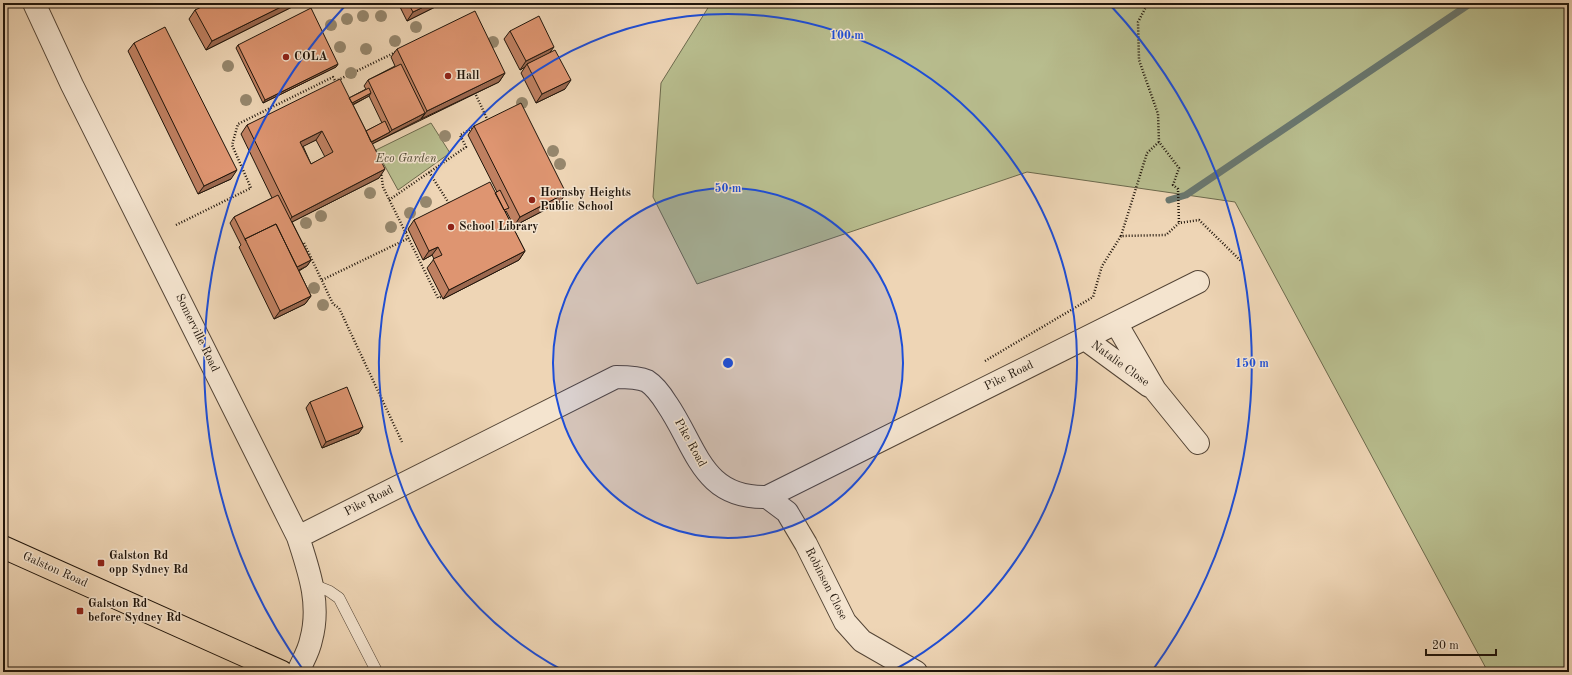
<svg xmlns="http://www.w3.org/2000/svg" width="1572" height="675" viewBox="0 0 1572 675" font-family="'Old Standard TT',serif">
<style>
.green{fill:#b8bd8e;stroke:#6c694c}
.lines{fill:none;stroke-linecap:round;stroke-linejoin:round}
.stream{stroke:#69776f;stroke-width:7}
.lane-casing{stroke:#544536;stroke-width:12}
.street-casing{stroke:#544536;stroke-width:24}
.primary-casing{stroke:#20150b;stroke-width:24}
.path{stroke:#20150b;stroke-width:2.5;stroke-dasharray:1 2;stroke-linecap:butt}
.lane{stroke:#f4e4cf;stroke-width:11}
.street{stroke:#f4e4cf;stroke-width:22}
.primary{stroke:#eed5b5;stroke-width:22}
.tree{fill:#96876d}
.wall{fill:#bf8061;stroke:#20150b;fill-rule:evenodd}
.shaded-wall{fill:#9b684f;stroke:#20150b}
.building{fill:#de9571;stroke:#20150b;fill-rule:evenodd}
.ring{fill:none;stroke:#1d4ed8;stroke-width:2}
.poi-dot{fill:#8f2418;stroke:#f4e4cf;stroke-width:1.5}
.labels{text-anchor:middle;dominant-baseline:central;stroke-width:3;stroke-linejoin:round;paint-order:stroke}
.poi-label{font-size:12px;font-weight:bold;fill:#20150b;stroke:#f4e4cf;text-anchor:start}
.park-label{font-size:12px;font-style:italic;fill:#4e4732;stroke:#f4e4cf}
.street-label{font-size:12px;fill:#20150b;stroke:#f4e4cf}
.centre{fill:#1d4ed8;stroke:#f4e4cf;stroke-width:2}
.ring-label{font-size:12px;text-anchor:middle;font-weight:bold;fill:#1d4ed8;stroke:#f4e4cf;stroke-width:3;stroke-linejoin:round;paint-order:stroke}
</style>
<rect width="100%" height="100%" fill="#eed5b5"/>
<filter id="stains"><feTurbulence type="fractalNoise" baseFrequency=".005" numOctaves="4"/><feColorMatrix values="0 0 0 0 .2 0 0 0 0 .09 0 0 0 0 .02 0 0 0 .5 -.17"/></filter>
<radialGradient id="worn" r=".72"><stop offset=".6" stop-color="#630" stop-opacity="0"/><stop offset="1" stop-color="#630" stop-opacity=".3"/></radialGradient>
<path class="green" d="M711 3H1569V672H1488L1235 202 1027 172 697 284 653 197 661 83Z
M431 123 450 153 398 190 376 150Z"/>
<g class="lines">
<path class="stream" d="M1169 200 1186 195 1471 3"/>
<defs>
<path id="lane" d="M314 585 329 591 339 598 376 670"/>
<path id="street" d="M34 3 72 85 298 537C309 571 321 604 311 640 309 651 302 662 298 672
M1116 323 1155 390 1198 443
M1085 339 1149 386
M767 497 787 512 806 544 845 622 862 641 916 672
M298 537 616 377C625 377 638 377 647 381 655 386 662 396 667 404 697 448 702 499 767 497L1198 282"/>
<path id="primary" d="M3 547 282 672"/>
</defs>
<use href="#lane" class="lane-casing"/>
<use href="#street" class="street-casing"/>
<use href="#primary" class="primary-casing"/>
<path class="path" d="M1148 3 1138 22 1139 60 1158 114 1159 142 1179 168 1173 185 1178 189 1179 223
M338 80 398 51
M476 95 488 121H487
M381 172 383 187 438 298 443 296
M429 172 450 205
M389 200 466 147 460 135 475 127
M176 225 251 188 232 145 238 124 333 77 337 84
M406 232 411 230
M1121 236 1147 153 1159 142
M304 243 333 304 339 308 402 442
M322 280 409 238
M985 361 1093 297 1102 266 1121 236 1166 235 1179 223 1199 220 1241 261"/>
<use href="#lane" class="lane"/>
<use href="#street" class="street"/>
<use href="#primary" class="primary"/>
</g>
<g class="tree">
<circle cx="363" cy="16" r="6"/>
<circle cx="381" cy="16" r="6"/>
<circle cx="347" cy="19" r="6"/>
<circle cx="331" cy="25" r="6"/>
<circle cx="416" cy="27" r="6"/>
<circle cx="395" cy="41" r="6"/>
<circle cx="493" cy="42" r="6"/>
<circle cx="340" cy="47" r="6"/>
<circle cx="366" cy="49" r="6"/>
<circle cx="228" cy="66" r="6"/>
<circle cx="351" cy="73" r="6"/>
<circle cx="246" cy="100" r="6"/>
<circle cx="522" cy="103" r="6"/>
<circle cx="445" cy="136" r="6"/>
<circle cx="553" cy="151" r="6"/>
<circle cx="560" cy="164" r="6"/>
<circle cx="370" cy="193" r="6"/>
<circle cx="426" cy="202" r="6"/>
<circle cx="410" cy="213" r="6"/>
<circle cx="321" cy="216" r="6"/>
<circle cx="306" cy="223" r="6"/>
<circle cx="391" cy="227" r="6"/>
<circle cx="314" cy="288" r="6"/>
<circle cx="323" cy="305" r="6"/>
</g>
<path class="wall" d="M300 3 206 50 189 19 195 10Z
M398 3H443L407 21Z
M510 31 550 52 565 89 536 103 521 73 525 67 520 70 504 39Z
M134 43 231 179 198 194 128 51Z
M238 45 338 64 336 67 263 103 236 48Z
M397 49 505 73 499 82 372 144 379 178 292 222 311 260 307 266 299 271 311 296 305 304 274 319 239 247 241 245 230 223 234 217 272 198 241 134 247 125 349 98 366 89 364 86 368 80 395 66 391 57ZM369 96 382 123 366 131 353 105ZM316 140 325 157 311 164 303 146Z
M474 126 566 193 560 202 514 226 506 211 505 212 525 251 519 260 443 299 427 268 434 259 432 255 423 260 408 229 414 220 497 192 468 135Z
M310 402 359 433 322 448 306 408Z"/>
<path class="shaded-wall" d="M289 3H300L206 50 212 41Z
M432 3H443L407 21 413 12Z
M554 47 548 55 527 64 525 67 520 70 526 61Z
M338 64 336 67 263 103 265 100Z
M505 73 499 82 421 119 427 111Z
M571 80 565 89 536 103 542 94Z
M371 93 369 96 344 109 346 106Z
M425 113 421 119 364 148 366 145 390 132 392 130Z
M322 131 316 140 294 151 300 142Z
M385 169 379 178 286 225 292 217Z
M237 170 231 179 198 194 204 186Z
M566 193 560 202 514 226 520 217Z
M438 247 432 255 423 260 429 251Z
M525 251 519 260 443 299 449 290Z
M311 260 307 266 291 274 295 268Z
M311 296 305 304 274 319 280 311Z
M363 427 359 433 322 448 326 442Z"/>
<path class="building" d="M210 3H289L212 41 195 10Z
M408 3H432L413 12Z
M311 8 338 64 265 100 238 45Z
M475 11 505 73 427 111 397 49Z
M539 16 554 47 526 61 510 31Z
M165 27 237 170 204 186 134 43Z
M555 50 571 80 542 94 527 64Z
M401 64 425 113 392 130 368 80Z
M340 79 385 169 292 217 247 125ZM322 131 333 152 311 164 300 142Z
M369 88 371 93 352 103 349 98Z
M521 103 566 193 520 217 474 126Z
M385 121 390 132 371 142 366 131Z
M490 182 525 251 449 290 433 259 442 255 438 247 429 251 414 220Z
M500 190 509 208 504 210 495 193Z
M278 195 311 260 297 267 276 224 245 239 246 241 234 217Z
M276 224 311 296 280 311 245 239Z
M347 387 363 427 326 442 310 402Z"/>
<circle cx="728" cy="363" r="175" fill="#1d4ed8" fill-opacity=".12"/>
<g class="ring">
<circle cx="728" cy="363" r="175"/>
<path d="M564 671A349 349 0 1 1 892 671"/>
<path d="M304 671A524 524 0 0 1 345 6M1111 6A524 524 0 0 1 1152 671"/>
</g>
<g class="poi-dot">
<circle cx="286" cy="57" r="4"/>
<circle cx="448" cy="76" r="4"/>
<circle cx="532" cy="200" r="4"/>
<circle cx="451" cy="227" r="4"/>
<rect x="97" y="559" width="8" height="8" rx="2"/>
<rect x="76" y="607" width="8" height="8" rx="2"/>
</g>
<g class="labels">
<g class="poi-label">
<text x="294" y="57">COLA</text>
<text x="456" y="76">Hall</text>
<text x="540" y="193">Hornsby Heights<tspan x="540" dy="14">Public School</tspan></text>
<text x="459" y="227">School Library</text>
<text x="109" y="556">Galston Rd<tspan x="109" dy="14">opp Sydney Rd</tspan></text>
<text x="88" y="604">Galston Rd<tspan x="88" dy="14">before Sydney Rd</tspan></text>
</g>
<g class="park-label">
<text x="406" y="159">Eco Garden</text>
</g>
<g class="street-label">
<text transform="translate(197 333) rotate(64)">Somerville Road</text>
<text transform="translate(1120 364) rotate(36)">Natalie Close</text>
<text transform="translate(1009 376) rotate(-26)">Pike Road</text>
<text transform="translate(690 443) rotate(61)">Pike Road</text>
<text transform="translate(369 501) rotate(-27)">Pike Road</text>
<text transform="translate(55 570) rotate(24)">Galston Road</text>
<text transform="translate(826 584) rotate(63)">Robinson Close</text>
</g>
</g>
<circle cx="728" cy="363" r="6" class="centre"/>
<g class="ring-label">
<text x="847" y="39">100 m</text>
<text x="728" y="192">50 m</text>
<text x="1252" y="367">150 m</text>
</g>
<rect width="1572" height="675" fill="none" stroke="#eed5b5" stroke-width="16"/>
<rect x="4" y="4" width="1564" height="667" fill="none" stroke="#20150b" stroke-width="2"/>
<rect x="8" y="8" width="1556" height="659" fill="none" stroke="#20150b"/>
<path d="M1426 649v6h70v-6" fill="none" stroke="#20150b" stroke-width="2"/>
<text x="1432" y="649" font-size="12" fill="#20150b" stroke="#f4e4cf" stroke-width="3" paint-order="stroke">20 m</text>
<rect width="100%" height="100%" filter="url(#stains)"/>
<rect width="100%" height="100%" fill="url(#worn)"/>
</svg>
